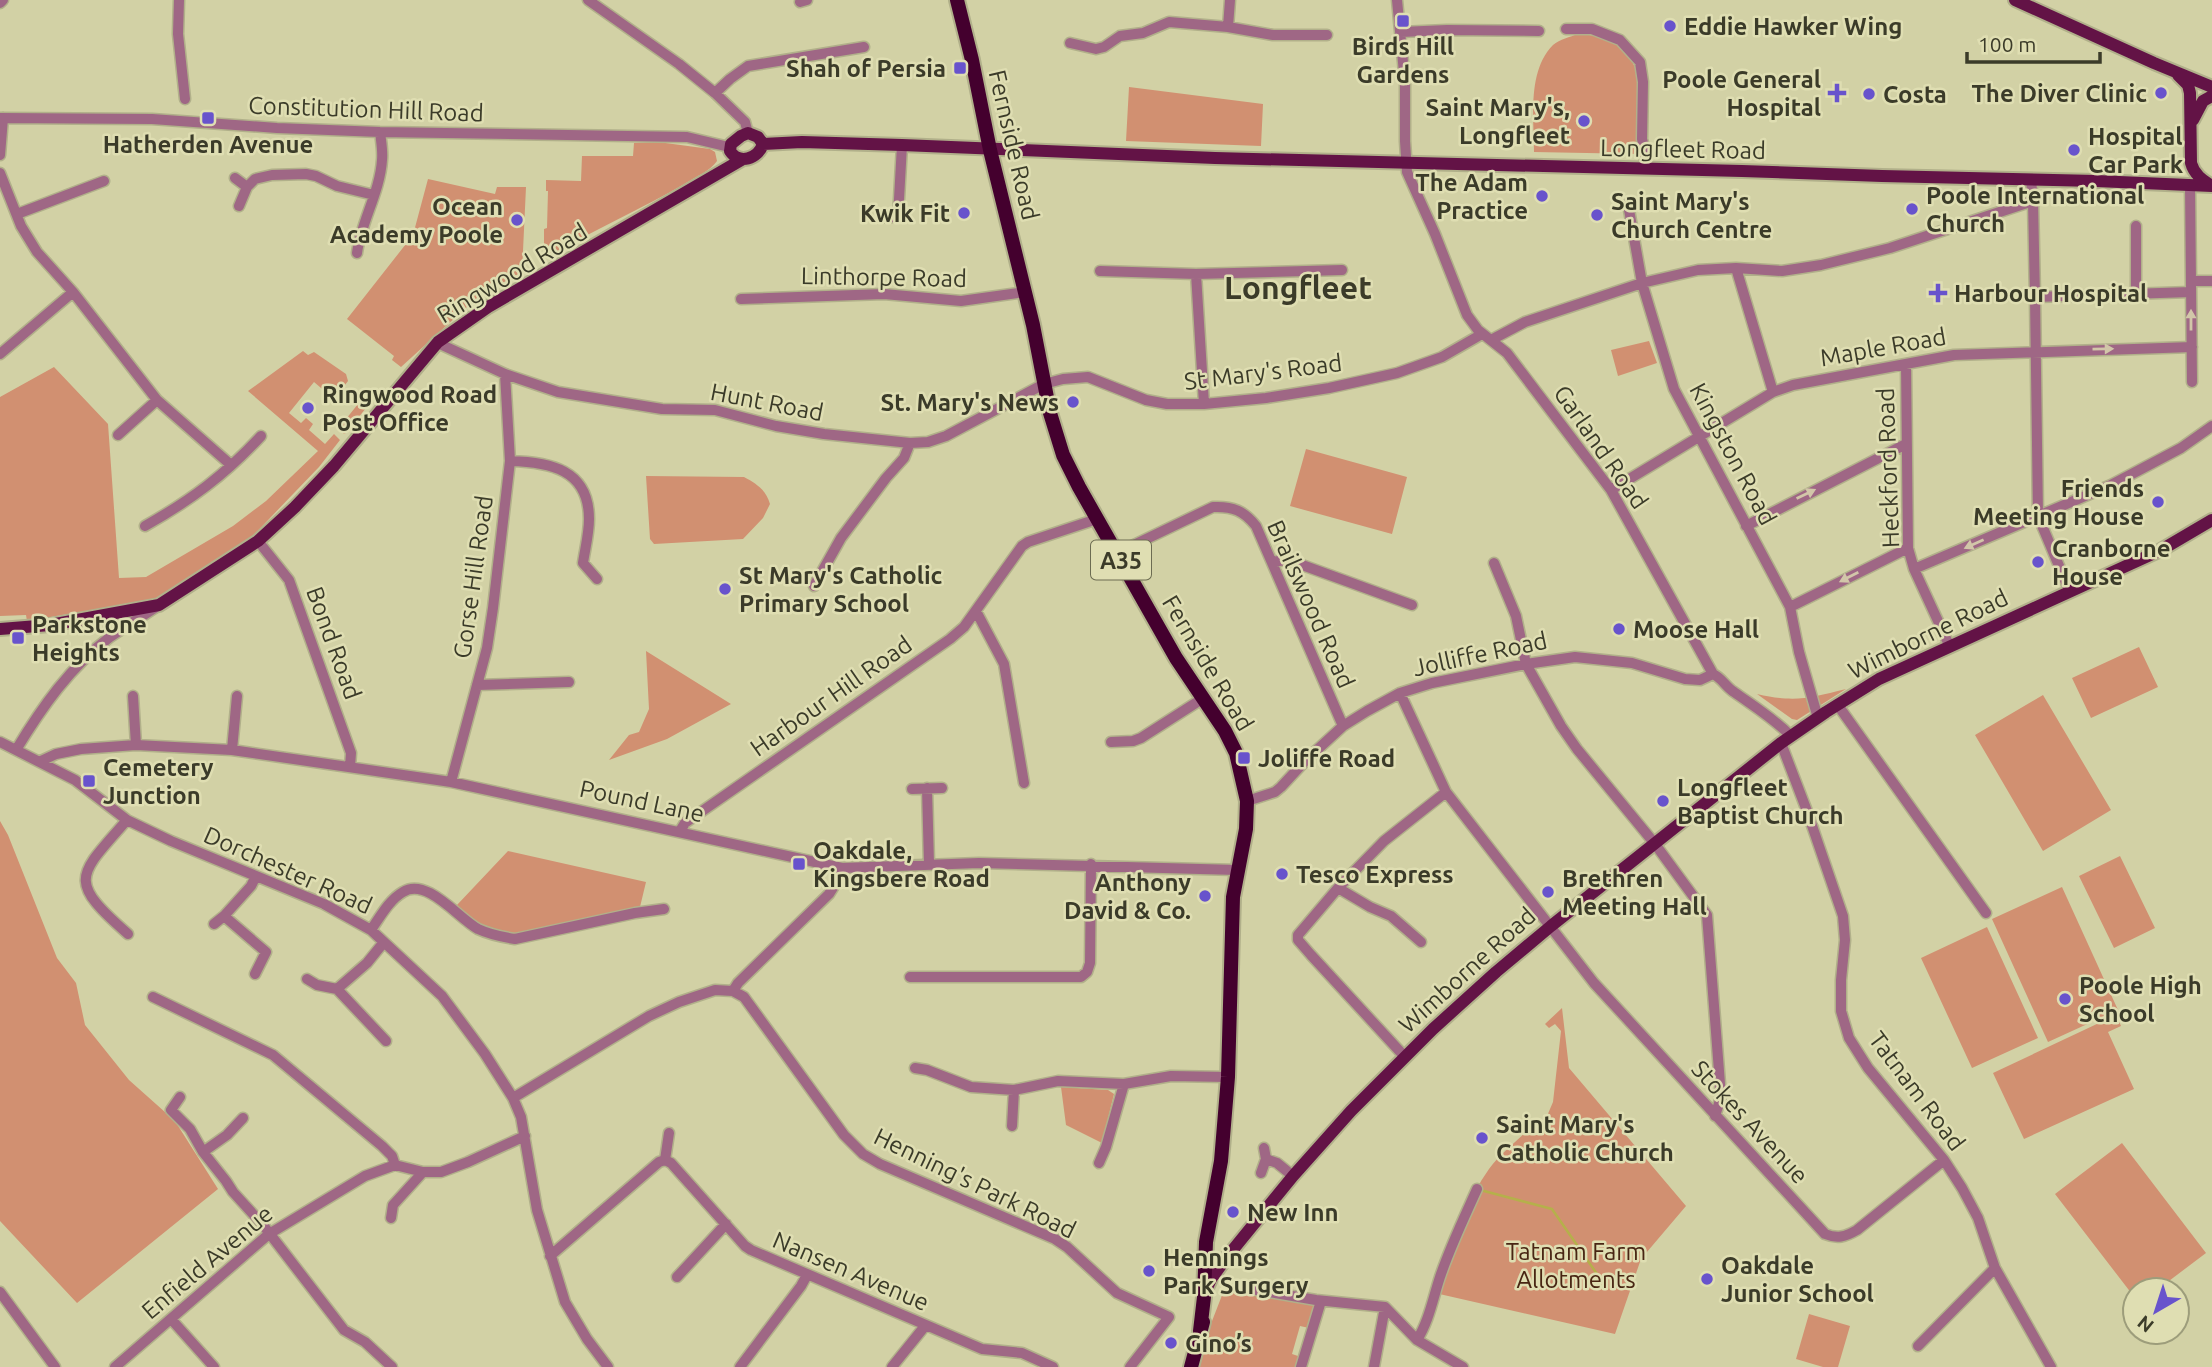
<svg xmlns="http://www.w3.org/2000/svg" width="2212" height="1367" viewBox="0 0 2212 1367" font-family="Ubuntu,sans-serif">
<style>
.green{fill:#d19071}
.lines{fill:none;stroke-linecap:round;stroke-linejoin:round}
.stream{stroke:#b5b04b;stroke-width:2.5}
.minor-casing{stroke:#b1b08a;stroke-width:13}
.major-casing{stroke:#b1b08a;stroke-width:16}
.highway-casing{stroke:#b1b08a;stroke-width:18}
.minor{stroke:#9f6785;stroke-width:10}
.major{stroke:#631346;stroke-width:12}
.highway{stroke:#44002e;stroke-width:14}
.oneway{fill:#d2c6a9}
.poi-dot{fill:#6853cc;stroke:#dfdeb2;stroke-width:2.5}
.labels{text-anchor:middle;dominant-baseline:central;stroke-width:5;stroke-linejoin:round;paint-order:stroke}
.shield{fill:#dfdeb2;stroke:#6c6c52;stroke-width:2}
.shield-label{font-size:23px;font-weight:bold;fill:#3b3b29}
.poi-label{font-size:24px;font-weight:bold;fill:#3b3b29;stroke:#dfdeb2;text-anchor:start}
.street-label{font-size:24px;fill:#3b3b29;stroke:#dfdeb2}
.park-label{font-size:24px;fill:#482513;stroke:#dfdeb2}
.district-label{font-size:32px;font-weight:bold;fill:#3b3b29;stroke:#dfdeb2}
</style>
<rect width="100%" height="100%" fill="#d2d1a5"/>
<path class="green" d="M1578 34C1654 37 1640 100 1639 154L1534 152C1534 119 1527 71 1553 45 1560 39 1570 37 1578 34Z
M1129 87 1263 104 1261 146 1126 141Z
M658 142 710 149 715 152 717 161C710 171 697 176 686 183 642 209 595 229 551 255L544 246V229L547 228 548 191H546V180L581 181 582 156H633L634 143Z
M428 179 495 194 497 187H526L522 272 479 296 401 367 392 360 394 356 347 319 413 235Z
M1649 341 1657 363 1618 376 1611 350Z
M303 351 308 355 314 352 346 374 348 381 334 399 314 382 289 413 301 423 306 418 313 424 309 430 325 444 334 434 340 440 319 467 246 543 157 599 27 621 26 615 0 616V397L54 367 108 424 119 578 146 577 233 526 266 501 318 451 248 391Z
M362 399 366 408 346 433 344 434 338 429Z
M1306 449 1407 477 1392 534 1290 506Z
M646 476 744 477C757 484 766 490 770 504L763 518 743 539 654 544 650 539Z
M2139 647 2158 687 2091 718 2072 678Z
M646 651 731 704 667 739 609 760 629 735 639 732 649 709Z
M1846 689 1797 720 1792 719 1757 694C1796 703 1809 698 1846 689Z
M2043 695 2111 810 2043 851 1975 735Z
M0 821 8 835 57 958 76 983 85 1025 129 1080 175 1121 218 1189 77 1303 0 1221Z
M508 851 646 882 640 907 544 932C507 937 482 934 457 905Z
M2120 856 2155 928 2114 948 2079 876Z
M2062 887 2118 1010 2048 1042 1992 919Z
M1987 927 2038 1038 1972 1068 1921 958Z
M1562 1008 1569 1068 1686 1206 1641 1259 1615 1334 1435 1293C1449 1253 1464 1204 1489 1169 1500 1153 1517 1142 1530 1127L1541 1130 1553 1102 1561 1031 1555 1024 1549 1028 1545 1024Z
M2116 1015 2121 1026 2108 1032 2134 1089 2024 1139 1993 1073Z
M1061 1087 1108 1090 1114 1094 1102 1143 1066 1125Z
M2122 1143 2206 1253 2157 1290H2135V1298L2055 1194Z
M1226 1285 1316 1300 1309 1328 1300 1326 1292 1354 1301 1357 1297 1367H1199L1207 1334Z
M1809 1314 1850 1326 1838 1367H1823L1796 1359Z"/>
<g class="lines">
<path class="stream" d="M1484 1191 1552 1209 1606 1287"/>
<defs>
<path id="minor" d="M179 0 178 34 185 99
M588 0 679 64 715 93 745 122 748 133
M1397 0 1405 83V141L1407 172 1435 234 1467 315 1478 330 1507 353 1611 490 1713 674C1722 678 1725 686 1734 692 1755 707 1772 717 1791 736
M800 2 807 0
M0 3 3 0
M1228 27 1230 0
M1566 29H1592L1620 40 1640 62 1643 82 1642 139 1645 151V169
M1401 32 1447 30 1539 31
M1070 43 1096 49 1104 47 1120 36 1143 33 1169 22 1228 27 1273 35H1327
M715 93 730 79 748 66 864 47
M0 118 152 119 277 128 380 132 687 137 729 147
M0 155 3 118
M0 173 21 226 37 252 73 292 157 400 231 465
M235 178 247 187
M2031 180 2033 201 2035 297 2038 516 2070 592
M2190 185 2192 382
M1628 204 1642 283 1674 389 1790 607 1799 652 1818 718
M239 206 247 187 255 179 272 175 306 174 316 176 337 186 374 195
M17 214 104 181
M884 217H898L902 145
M2136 226V295
M357 253C361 222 380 192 382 160 383 151 381 141 380 132
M1736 268 1773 392
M1100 271 1196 274 1342 270
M1196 274 1204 404
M2191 281H2212
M2035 297 2191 292
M741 299 884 294 961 301 1025 292
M1491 340 1525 322 1642 283 1698 270 1736 268 1782 271 1821 265 1890 248 2033 201
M438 342 442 345 505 374 558 392 662 409 715 410 776 426 824 434 910 443 928 442 946 436 1044 384 1063 379 1088 377 1146 400 1167 404H1204L1266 398 1329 388 1397 373 1442 357 1482 334
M0 354 73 292
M1906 364 1908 548 1914 569 1950 647
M118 435 157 400
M510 461C549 462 589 469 589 519 589 534 585 549 583 563L597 579
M1611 490 1773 392 1793 385 1954 355 2192 347
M145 526C191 500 225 475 261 436
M1746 526 1906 444
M258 541 289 580 351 753 350 767
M1117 553 1213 507C1233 506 1244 511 1256 526L1343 726
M1272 562 1286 560 1294 562 1412 605
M1494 563 1516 616 1526 664 1561 726 1577 749 1655 844 1707 915 1721 1097 1715 1116
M1914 569 2111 485 2181 448 2212 426
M814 586 841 538 886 478 904 458 910 443
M1790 607 1908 548
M976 611 1004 664 1024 783
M477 685 569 682
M1400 693 1446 792 1594 983 1825 1234C1837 1239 1845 1237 1857 1230L1944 1160
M133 696 136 745
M1837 704 1986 913
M0 742 75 780 127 820 171 841 324 904 371 930 442 996 485 1054 513 1098 521 1117 537 1210 565 1302 587 1339 608 1367
M1111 742 1133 741 1141 738 1202 699
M1781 743 1807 811 1843 916 1845 940 1841 980V1011L1849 1038 1868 1068 1944 1160 1962 1188 1978 1218 1995 1268 2051 1367
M16 750C42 707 70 667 110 637 125 627 141 617 156 607
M232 750 237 696
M41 761 56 754 81 749 136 745 232 750 451 782 842 868 979 863 1237 870
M451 782 487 648 493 608 510 461 505 374
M927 788 929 864
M912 789 942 788
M1247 801 1275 792 1281 787 1305 761 1343 726 1367 711 1400 693 1432 683 1526 664 1575 657 1632 663 1685 679 1700 680 1713 674
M127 820C78 876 66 880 128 934
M680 831 685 823 950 639 964 627 1022 546 1028 542 1097 519
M1338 888 1370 907 1391 916 1421 942
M214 924 224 916
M371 930C380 917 389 900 403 892 427 877 458 918 478 929 491 935 502 937 515 939L635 913 664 909
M384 942 367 963 337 989 386 1041
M255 974 266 952 224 916 251 886 256 876
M910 977H1081L1087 972 1090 963 1091 864
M307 979 317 985 337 989
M733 991 738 983 829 894 839 878 842 868
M153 997 273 1055 382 1146 392 1156 395 1165
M1405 1057 1311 955 1298 940V935L1338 888 1384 841 1446 792
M915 1068 927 1070 971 1087 1014 1090 1058 1081 1124 1084 1171 1076 1228 1077
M180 1097 171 1110 190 1129 203 1152 226 1181 233 1192 263 1225 344 1330 365 1342 392 1367
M513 1098 649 1016 679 1002 715 990 733 991 744 997 844 1135 863 1154 880 1164 1055 1239 1067 1247 1117 1293 1169 1317 1130 1367
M1012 1126 1014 1090
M203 1152 227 1135 243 1118
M1266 1159 1277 1163 1293 1176
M665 1160 671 1163 745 1246 751 1250 982 1349 1022 1353 1053 1367
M665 1160 669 1133
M1099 1163 1106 1147 1124 1084
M1261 1173 1266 1159 1264 1148
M391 1218 393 1205 423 1172
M550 1256 659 1162 665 1160
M677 1277 726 1224
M1239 1287 1316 1300 1385 1307 1417 1340 1463 1367
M0 1292 55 1367
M171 1319 214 1367
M1417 1340C1429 1321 1433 1298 1440 1277 1450 1247 1464 1218 1477 1189
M1918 1346 1995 1268
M115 1367 269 1234 365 1176 395 1165 423 1172H441L468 1162 525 1136
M740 1367 801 1286 807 1275
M892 1367 925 1326
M1301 1367 1321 1301
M1374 1367 1385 1307"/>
<path id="major" d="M2015 0 2154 63 2212 87
M2178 75 2188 85 2190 93 2191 163C2194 174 2202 180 2212 186
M2193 120 2203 101 2212 96
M748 133 758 137 763 144C758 159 739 165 730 151L731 144 741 136Z
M763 144 802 142 902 145 1215 158 1742 171 1882 176 2096 181 2212 186
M0 629 50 625 159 605 258 541 295 507 334 466 438 342 488 307 743 159
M1206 1290 1211 1279 1227 1257 1293 1176 1351 1111 1433 1029 1496 972 1551 926 1781 743 1826 712 1879 679 2161 550 2212 520"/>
<path id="highway" d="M957 0 972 60 990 150 1033 325 1050 413 1063 455 1079 487 1176 658 1225 731 1236 753 1247 801 1246 829 1233 897 1228 1077 1221 1161 1206 1242 1204 1297 1200 1331
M1191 1367 1203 1322"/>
</defs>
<use href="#minor" class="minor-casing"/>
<use href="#major" class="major-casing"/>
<use href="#highway" class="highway-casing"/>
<use href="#minor" class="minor"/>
<use href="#major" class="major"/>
<use href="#highway" class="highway"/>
</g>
<defs><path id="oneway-solid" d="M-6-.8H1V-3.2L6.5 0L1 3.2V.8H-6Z" transform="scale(1.75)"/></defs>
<g class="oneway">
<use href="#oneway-solid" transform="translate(2191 320) rotate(-90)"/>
<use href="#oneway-solid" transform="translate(2103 349) rotate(-1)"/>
<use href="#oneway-solid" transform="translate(1806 494) rotate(-26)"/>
<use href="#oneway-solid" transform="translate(1974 544) rotate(156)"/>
<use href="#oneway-solid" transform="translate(1849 577) rotate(153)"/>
</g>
<g class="poi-dot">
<rect x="1396" y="14" width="14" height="14" rx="3.5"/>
<circle cx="1670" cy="26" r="7"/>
<rect x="953" y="61" width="14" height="14" rx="3.5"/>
<path d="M1833.5 82.5h7v7h7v7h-7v7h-7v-7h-7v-7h7z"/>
<circle cx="2161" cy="93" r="7"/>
<circle cx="1869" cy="94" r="7"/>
<rect x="201" y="111" width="14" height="14" rx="3.5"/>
<circle cx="1584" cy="121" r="7"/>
<circle cx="2074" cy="150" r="7"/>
<circle cx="1542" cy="196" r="7"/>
<circle cx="1912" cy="209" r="7"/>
<circle cx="964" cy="213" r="7"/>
<circle cx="1597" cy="215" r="7"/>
<circle cx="517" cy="220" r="7"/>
<path d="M1934.5 282.5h7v7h7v7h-7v7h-7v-7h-7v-7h7z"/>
<circle cx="1073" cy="402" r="7"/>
<circle cx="308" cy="408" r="7"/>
<circle cx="2158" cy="502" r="7"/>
<circle cx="2038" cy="562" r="7"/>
<circle cx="725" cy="589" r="7"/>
<circle cx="1619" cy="629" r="7"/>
<rect x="11" y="631" width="14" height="14" rx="3.5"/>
<rect x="1237" y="751" width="14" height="14" rx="3.5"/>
<rect x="82" y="774" width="14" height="14" rx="3.5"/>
<circle cx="1663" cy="801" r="7"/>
<rect x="792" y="857" width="14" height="14" rx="3.5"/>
<circle cx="1282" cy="874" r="7"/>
<circle cx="1548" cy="892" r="7"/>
<circle cx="1205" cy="896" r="7"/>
<circle cx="2065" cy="999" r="7"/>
<circle cx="1482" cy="1138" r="7"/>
<circle cx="1233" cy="1212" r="7"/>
<circle cx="1149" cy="1271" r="7"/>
<circle cx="1707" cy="1279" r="7"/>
<circle cx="1171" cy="1343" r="7"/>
</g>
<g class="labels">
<rect class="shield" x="1091" y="540.5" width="60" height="39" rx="5"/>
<g class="shield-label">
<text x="1121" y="560">A35</text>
</g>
<g class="poi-label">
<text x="1684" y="26">Eddie Hawker Wing</text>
<text x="1403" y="46" text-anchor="middle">Birds Hill<tspan x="1403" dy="28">Gardens</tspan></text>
<text x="946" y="68" text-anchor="end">Shah of Persia</text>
<text x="1821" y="79" text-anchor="end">Poole General<tspan x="1821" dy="28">Hospital</tspan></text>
<text x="2147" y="93" text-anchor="end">The Diver Clinic</text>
<text x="1883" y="94">Costa</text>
<text x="1570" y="107" text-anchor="end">Saint Mary's,<tspan x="1570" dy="28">Longfleet</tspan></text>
<text x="2088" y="136">Hospital<tspan x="2088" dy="28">Car Park</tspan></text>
<text x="208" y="144" text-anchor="middle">Hatherden Avenue</text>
<text x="1528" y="182" text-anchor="end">The Adam<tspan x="1528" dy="28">Practice</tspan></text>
<text x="1926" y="195">Poole International<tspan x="1926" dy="28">Church</tspan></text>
<text x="1611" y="201">Saint Mary's<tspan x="1611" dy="28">Church Centre</tspan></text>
<text x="503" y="206" text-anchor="end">Ocean<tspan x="503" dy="28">Academy Poole</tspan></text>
<text x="950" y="213" text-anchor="end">Kwik Fit</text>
<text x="1954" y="293">Harbour Hospital</text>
<text x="322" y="394">Ringwood Road<tspan x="322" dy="28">Post Office</tspan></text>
<text x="1059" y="402" text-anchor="end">St. Mary's News</text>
<text x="2144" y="488" text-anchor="end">Friends<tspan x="2144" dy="28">Meeting House</tspan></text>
<text x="2052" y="548">Cranborne<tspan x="2052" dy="28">House</tspan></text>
<text x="739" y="575">St Mary's Catholic<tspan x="739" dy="28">Primary School</tspan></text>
<text x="32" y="624">Parkstone<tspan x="32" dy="28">Heights</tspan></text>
<text x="1633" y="629">Moose Hall</text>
<text x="1258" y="758">Joliffe Road</text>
<text x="103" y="767">Cemetery<tspan x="103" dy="28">Junction</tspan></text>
<text x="1677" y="787">Longfleet<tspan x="1677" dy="28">Baptist Church</tspan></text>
<text x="813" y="850">Oakdale,<tspan x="813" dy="28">Kingsbere Road</tspan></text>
<text x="1296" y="874">Tesco Express</text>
<text x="1562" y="878">Brethren<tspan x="1562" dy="28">Meeting Hall</tspan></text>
<text x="1191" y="882" text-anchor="end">Anthony<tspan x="1191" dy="28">David &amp; Co.</tspan></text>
<text x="2079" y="985">Poole High<tspan x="2079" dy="28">School</tspan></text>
<text x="1496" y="1124">Saint Mary's<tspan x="1496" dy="28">Catholic Church</tspan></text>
<text x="1247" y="1212">New Inn</text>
<text x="1163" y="1257">Hennings<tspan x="1163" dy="28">Park Surgery</tspan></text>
<text x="1721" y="1265">Oakdale<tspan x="1721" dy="28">Junior School</tspan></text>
<text x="1185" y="1343">Gino’s</text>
</g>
<g class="street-label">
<text transform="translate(366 109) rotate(2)">Constitution Hill Road</text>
<text transform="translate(1014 145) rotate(77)">Fernside Road</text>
<text transform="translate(1683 149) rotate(1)">Longfleet Road</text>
<text transform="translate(512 273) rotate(-31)">Ringwood Road</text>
<text transform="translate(884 277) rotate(1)">Linthorpe Road</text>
<text transform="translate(1883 347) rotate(-10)">Maple Road</text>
<text transform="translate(1263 372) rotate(-7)">St Mary's Road</text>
<text transform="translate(767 402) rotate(11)">Hunt Road</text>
<text transform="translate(1601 447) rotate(55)">Garland Road</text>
<text transform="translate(1733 454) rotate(62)">Kingston Road</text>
<text transform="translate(1888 468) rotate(-92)">Heckford Road</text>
<text transform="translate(473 577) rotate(-82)">Gorse Hill Road</text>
<text transform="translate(1311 604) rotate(66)">Brailswood Road</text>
<text transform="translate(1928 634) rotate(-26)">Wimborne Road</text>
<text transform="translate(334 643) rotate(70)">Bond Road</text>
<text transform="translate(1480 654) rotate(-12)">Jolliffe Road</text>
<text transform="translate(1208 663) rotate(59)">Fernside Road</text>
<text transform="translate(831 696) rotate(-35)">Harbour Hill Road</text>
<text transform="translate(642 801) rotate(12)">Pound Lane</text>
<text transform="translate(288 870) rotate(24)">Dorchester Road</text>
<text transform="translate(1467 970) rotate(-42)">Wimborne Road</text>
<text transform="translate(1917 1091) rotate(53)">Tatnam Road</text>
<text transform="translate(1750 1122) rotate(47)">Stokes Avenue</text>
<text transform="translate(975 1183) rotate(26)">Henning's Park Road</text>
<text transform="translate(207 1262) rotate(-40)">Enfield Avenue</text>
<text transform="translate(851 1271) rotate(23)">Nansen Avenue</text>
</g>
<g class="park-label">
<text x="1576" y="1251">Tatnam Farm<tspan x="1576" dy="28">Allotments</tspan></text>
</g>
<g class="district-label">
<text x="1298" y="287">Longfleet</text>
</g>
</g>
<g transform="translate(2156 1311) rotate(219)"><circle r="33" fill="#dfdeb2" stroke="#9d9d7b" stroke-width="2"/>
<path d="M0-5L12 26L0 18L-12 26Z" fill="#6853cc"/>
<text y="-10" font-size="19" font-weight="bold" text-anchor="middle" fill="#3b3b29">N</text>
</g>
<path d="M1967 52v10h133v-10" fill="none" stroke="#3b3b29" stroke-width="3.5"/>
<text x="1978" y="52" font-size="21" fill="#3b3b29" stroke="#dfdeb2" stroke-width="5" paint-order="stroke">100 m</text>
</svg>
